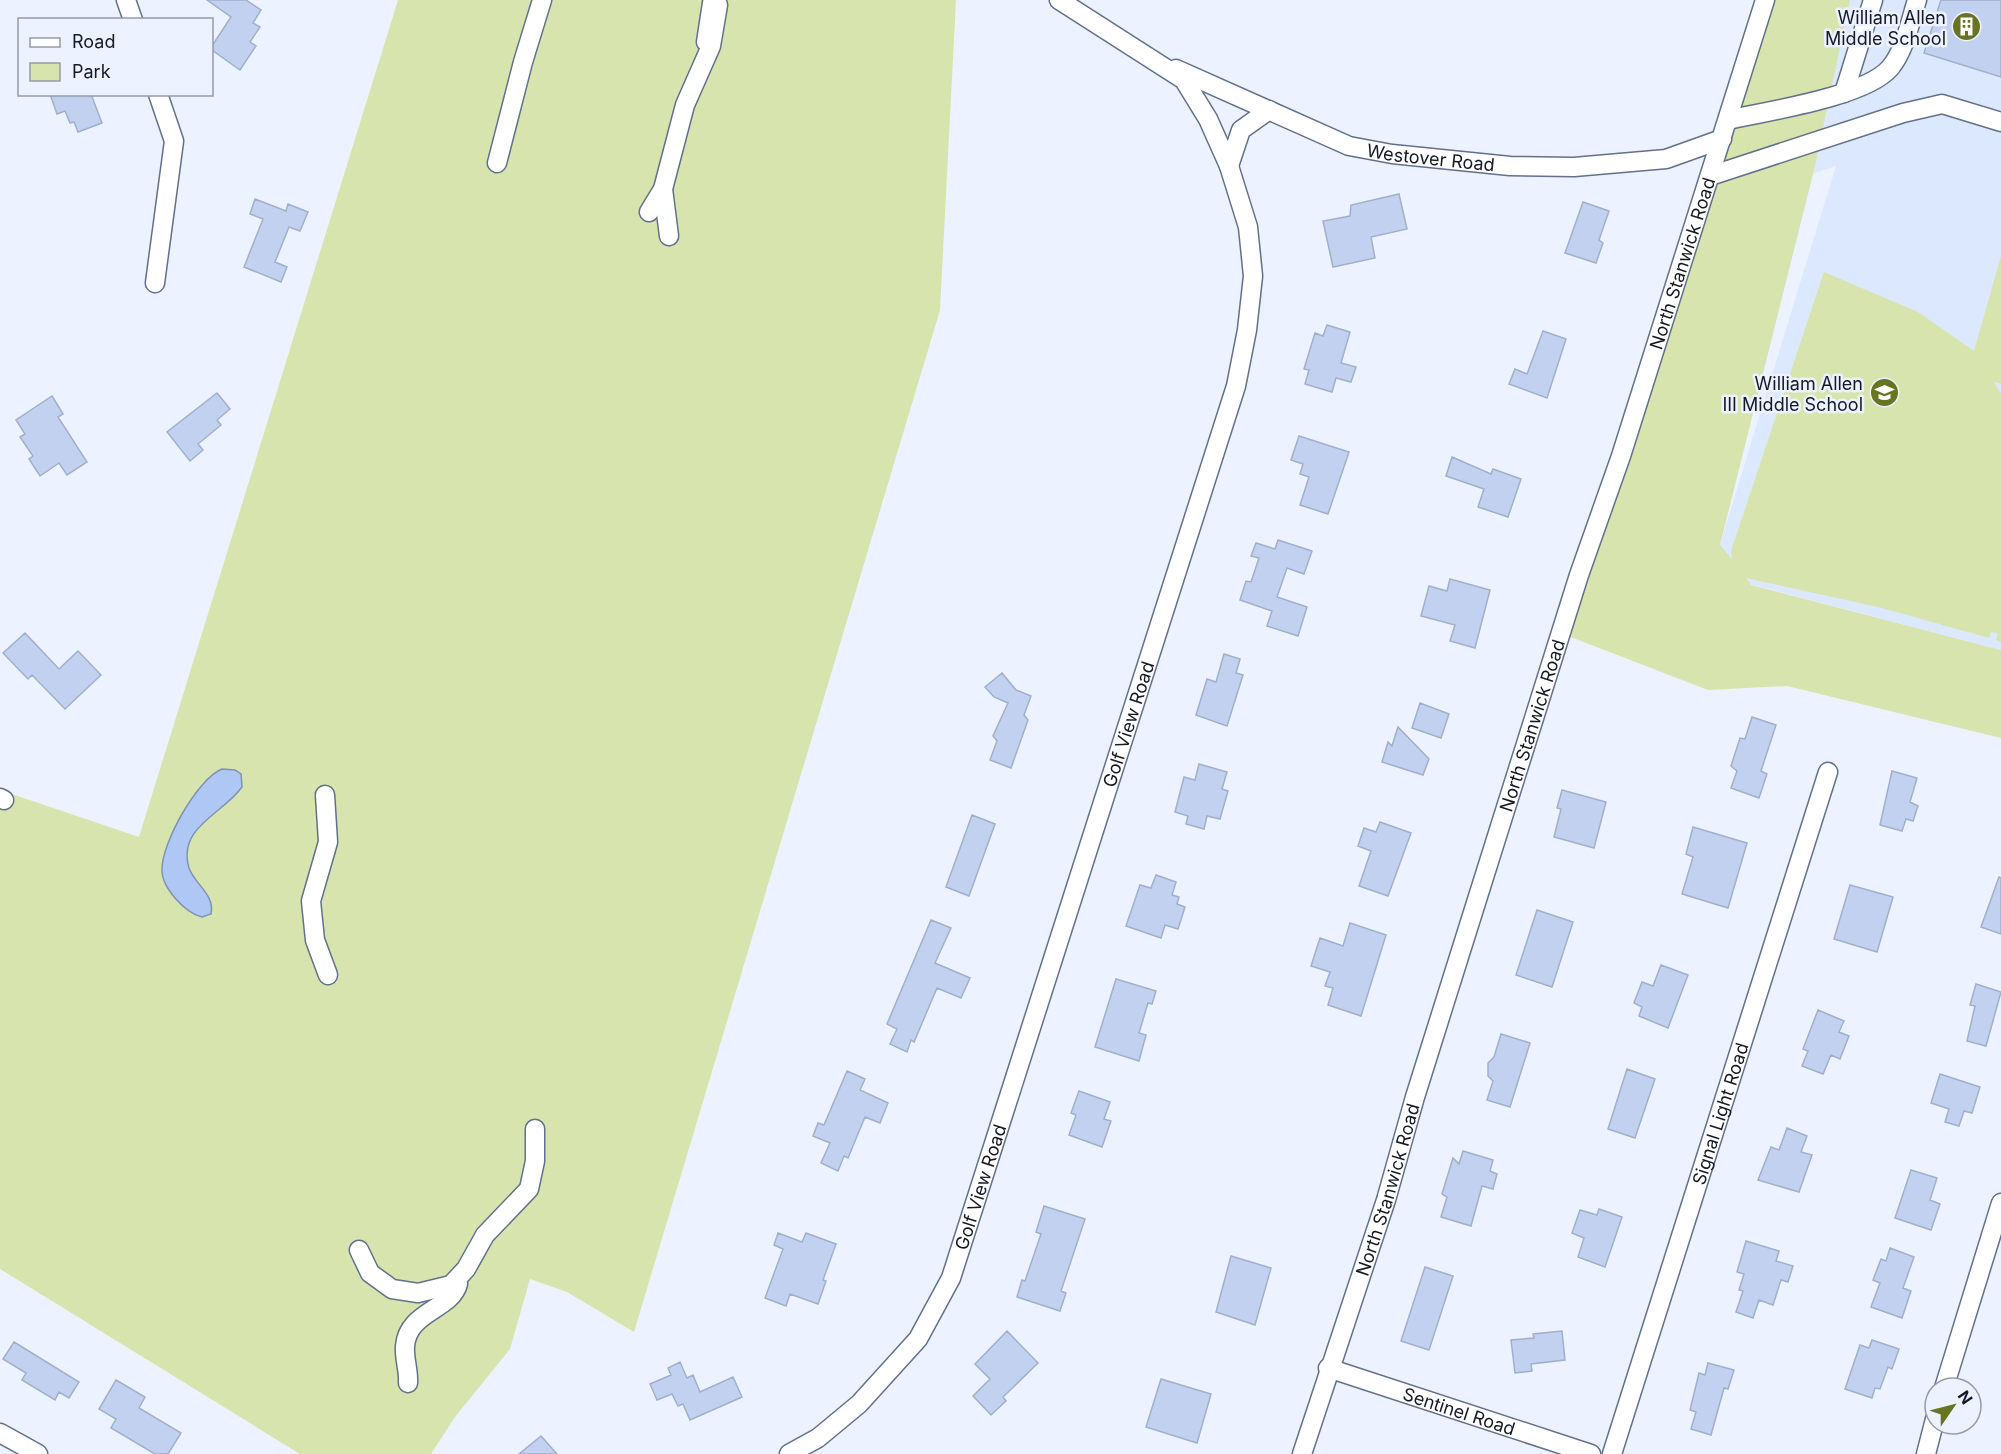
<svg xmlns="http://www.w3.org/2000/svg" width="2001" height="1454" viewBox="0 0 2001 1454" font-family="Inter,sans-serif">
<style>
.built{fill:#dce8fe}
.green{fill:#d7e4ae}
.water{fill:#afc7f4;stroke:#8093b6;stroke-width:1.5}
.building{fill:#c1d1ef;stroke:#a0b0cc;stroke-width:1.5}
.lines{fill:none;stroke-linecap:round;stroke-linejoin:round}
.minor-casing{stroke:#62708b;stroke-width:21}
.minor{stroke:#fff;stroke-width:18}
.labels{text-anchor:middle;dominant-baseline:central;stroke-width:5;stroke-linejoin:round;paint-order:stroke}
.poi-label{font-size:18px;fill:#141924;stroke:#ecf2ff;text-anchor:end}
.street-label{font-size:18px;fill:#141924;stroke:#ecf2ff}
</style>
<rect width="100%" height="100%" fill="#ecf2ff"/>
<path class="built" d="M1765 0H2001V650L1711 574 1836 166 1698 212Z"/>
<path class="green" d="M398 0H956L940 310 634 1332 567 1292 530 1279 510 1349 455 1417 431 1454H300L0 1269V790L139 837Z
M1770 0H1850L1815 166 1720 545 1732 559 1731 551 1824 272 1918 312 1974 351 2001 256V384L1994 382 2001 394V642L1996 640 1998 633 1991 632 1989 638 1882 608 1746 578 1751 585 2001 650V738L1787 686 1708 690 1568 636Z"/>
<path class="water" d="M222 769 235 770 241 774 242 787C223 814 177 827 189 868 195 885 215 894 211 914L202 917C185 913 161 887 162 869 162 843 197 779 222 769Z"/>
<path class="building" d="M207 0H246L261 10 253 23 260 27 250 42 256 46 240 70 212 50V46L231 17Z
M1941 0H2001V77L1924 53Z
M50 94H91L102 123 78 132 74 122 70 123 65 111 57 114Z
M1399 194 1407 229 1371 237 1375 258 1333 267 1323 221 1350 216 1351 205Z
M255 199 286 211 288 204 308 212 300 231 289 227 275 262 287 267 281 282 244 267 263 219 250 214Z
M1583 202 1609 211 1599 240 1603 243 1596 263 1565 253Z
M1327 325 1350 332 1341 363 1356 367 1351 382 1336 378 1332 392 1305 384 1309 370 1304 369 1315 333 1323 336Z
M1543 331 1566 339 1547 398 1509 384 1515 369 1527 374Z
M217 393 230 409 217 420 221 425 198 444 203 450 190 461 167 432Z
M52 396 63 414 58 417 87 462 67 475 59 463 40 476 29 459 33 456 20 437 25 434 16 420Z
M1299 436 1349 452 1328 514 1300 505 1309 477 1300 474 1303 464 1291 460Z
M1452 457 1491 474 1493 469 1521 479 1508 517 1478 507 1484 489 1446 476Z
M1278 540 1312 551 1304 574 1287 568 1277 597 1307 607 1298 636 1267 626 1272 611 1240 600 1246 581 1251 582 1259 558 1251 556 1256 543 1275 549Z
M1450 579 1490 590 1475 648 1450 641 1455 625 1421 616 1429 586 1447 591Z
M25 633 59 669 78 651 101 675 65 709 32 675 28 679 3 653Z
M1224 654 1240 659 1236 673 1243 675 1227 726 1196 715 1207 679 1216 682Z
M1002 673 1016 690 1031 696 1024 715 1028 720 1011 768 990 760 997 741 993 736 1008 703 994 697 985 687Z
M1420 703 1449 714 1441 738 1412 728Z
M1752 717 1776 725 1761 771 1767 774 1759 798 1731 788 1737 771 1731 766 1740 738 1745 739Z
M1398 727 1429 759 1423 775 1382 762 1388 742 1392 746Z
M1199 764 1227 772 1222 789 1228 791 1220 819 1207 816 1204 829 1186 824 1188 816 1175 812 1184 777 1195 780Z
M1892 771 1917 778 1910 802 1918 806 1913 821 1906 819 1902 831 1880 825Z
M1562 790 1606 802 1594 848 1554 837 1561 809 1557 808Z
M972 815 995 824 969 896 946 887Z
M1380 822 1411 833 1388 896 1359 886 1371 851 1358 846 1364 828 1376 832Z
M1693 827 1747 843 1728 908 1682 894 1693 857 1686 854Z
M1156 875 1176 882 1172 895 1179 897 1177 904 1185 907 1178 929 1165 925 1161 938 1126 926 1140 885 1151 888Z
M1999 877 2001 878V934L1981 927Z
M1850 885 1893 897 1877 952 1834 939Z
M1537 910 1573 922 1552 987 1516 975Z
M931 920 951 928 935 963 970 978 961 998 937 988 914 1042 911 1040 907 1052 890 1044 897 1029 887 1024Z
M1350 923 1386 935 1361 1016 1328 1005 1333 988 1325 986 1330 972 1311 966 1320 938 1343 946Z
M1661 965 1688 975 1668 1028 1639 1016 1642 1007 1634 1003 1642 982 1653 986Z
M1116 979 1156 991 1152 1004 1148 1003 1139 1033 1146 1035 1139 1061 1095 1047Z
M1976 984 2001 992 1986 1046 1967 1041 1975 1006 1970 1005Z
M1818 1010 1844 1021 1839 1032 1849 1036 1840 1059 1831 1055 1823 1074 1802 1066 1808 1051 1803 1049Z
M1501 1034 1530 1043 1510 1107 1487 1100 1493 1081 1488 1076V1063L1494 1057Z
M1627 1069 1655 1079 1635 1138 1608 1129Z
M847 1071 865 1079 860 1090 888 1103 880 1123 865 1117 848 1158 844 1156 838 1171 821 1163 830 1143 813 1136 818 1123 824 1125Z
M1940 1074 1980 1087 1972 1113 1964 1111 1959 1126 1945 1122 1949 1109 1931 1103Z
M1079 1091 1110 1102 1104 1119 1111 1121 1102 1147 1069 1135 1076 1115 1071 1113Z
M1787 1128 1807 1136 1801 1152 1812 1155 1799 1192 1758 1180 1771 1147 1779 1150Z
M1463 1151 1493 1160 1490 1171 1497 1174 1493 1189 1482 1186 1471 1226 1441 1217 1447 1197 1442 1194 1453 1158 1459 1164Z
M1911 1170 1937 1178 1930 1200 1940 1204 1931 1230 1895 1218Z
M1044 1206 1085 1219 1061 1291 1066 1293 1060 1311 1017 1297 1022 1280 1025 1281 1041 1234 1036 1232Z
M1599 1209 1622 1217 1605 1267 1578 1257 1584 1238 1572 1233 1580 1210 1597 1215Z
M778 1233 802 1242 806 1233 836 1244 823 1280 826 1281 818 1304 790 1294 786 1306 765 1298 783 1249 774 1245Z
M1746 1241 1779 1251 1776 1261 1793 1266 1788 1282 1781 1280 1773 1305 1759 1300 1753 1318 1736 1312 1743 1291 1739 1290 1744 1274 1737 1272Z
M1890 1248 1914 1257 1903 1288 1911 1291 1902 1318 1871 1307 1880 1283 1873 1280 1881 1259 1886 1261Z
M1231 1256 1271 1268 1255 1325 1216 1312Z
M1425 1267 1453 1276 1429 1350 1401 1341Z
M1007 1331 1038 1363 1003 1397 1006 1401 991 1415 973 1396 990 1379 975 1364Z
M1562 1331 1565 1360 1531 1364 1532 1371 1515 1373 1511 1340 1534 1338 1533 1334Z
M1872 1340 1899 1349 1892 1369 1888 1367 1880 1389 1875 1388 1872 1398 1845 1389 1860 1345 1869 1348Z
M14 1342 79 1382 69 1398 59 1392 55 1400 22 1380 26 1373 3 1359Z
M680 1362 687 1378 693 1375 700 1392 733 1377 742 1397 690 1420 683 1404 678 1406 672 1394 657 1400 650 1384 671 1375 668 1368Z
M1708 1363 1734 1370 1728 1389 1724 1388 1711 1435 1691 1429 1696 1412 1690 1410 1699 1373 1705 1375Z
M1161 1379 1211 1394 1197 1443 1146 1427Z
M116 1380 145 1397 139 1408 181 1433 168 1454H155L111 1428 116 1419 99 1409Z
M541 1436 557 1454H519Z"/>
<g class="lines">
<defs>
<g id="minor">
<path d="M126 0 133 20"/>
<path id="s1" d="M1176 69 1349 146 1392 154 1510 166 1574 167 1666 159 1722 139"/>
<path d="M1844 93 1873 0"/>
<path d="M1728 120C1767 111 1865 97 1890 68 1905 50 1910 22 1917 0"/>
<path d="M497 163 523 62 542 0"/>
<path d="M1229 166 1241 130 1269 110"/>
<path d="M1710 176 1903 113 1942 104 2001 122"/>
<path d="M663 189 669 236"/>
<path d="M649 212 663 189 685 105 711 46 718 5 712 3 706 42"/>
<path d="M155 283 174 141 158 94"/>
<path d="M325 795 328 842 311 901 315 940 328 975"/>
<path d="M0 798 4 800"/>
<path d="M359 1250 370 1273 392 1289 418 1293 451 1285 466 1269 485 1235 529 1189 535 1161V1129"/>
<path id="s2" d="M1328 1368 1591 1454"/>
<path d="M408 1383C409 1371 404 1359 405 1346 408 1311 451 1310 458 1284"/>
<path d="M1944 1388 2001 1203"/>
<path d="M0 1433 38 1454"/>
<path id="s3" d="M789 1454 818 1438 859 1404 918 1339 951 1278 1236 386 1247 330 1253 276 1248 227 1229 166 1208 119 1184 80 1059 0"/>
<path id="s4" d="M1302 1454 1386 1200 1415 1097 1579 575 1621 456 1765 0"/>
<path id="s5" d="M1612 1454 1828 772"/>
<path d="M1926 1454 1935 1419"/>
</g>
</defs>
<use href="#minor" class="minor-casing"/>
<use href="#minor" class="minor"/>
</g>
<defs>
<symbol id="building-disc" viewBox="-11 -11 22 22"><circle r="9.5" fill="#677522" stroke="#ecf2ff"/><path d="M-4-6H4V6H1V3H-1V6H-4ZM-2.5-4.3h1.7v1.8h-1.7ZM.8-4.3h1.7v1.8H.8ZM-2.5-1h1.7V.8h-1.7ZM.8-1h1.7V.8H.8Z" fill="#fff"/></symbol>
<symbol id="school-disc" viewBox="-11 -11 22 22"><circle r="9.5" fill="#677522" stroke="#ecf2ff"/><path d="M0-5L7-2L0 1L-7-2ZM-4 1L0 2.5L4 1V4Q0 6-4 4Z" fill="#fff"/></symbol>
</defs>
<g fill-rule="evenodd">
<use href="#building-disc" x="1950" y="10" width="33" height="33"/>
<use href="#school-disc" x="1868" y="376" width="33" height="33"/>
</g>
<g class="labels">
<g class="poi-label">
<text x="1946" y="17">William Allen<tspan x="1946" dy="21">Middle School</tspan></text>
<text x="1863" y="383">William Allen<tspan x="1863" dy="21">III Middle School</tspan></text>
</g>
<g class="street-label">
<text stroke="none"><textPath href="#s1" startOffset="272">Westover Road</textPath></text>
<text stroke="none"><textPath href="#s4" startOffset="1250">North Stanwick Road</textPath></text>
<text stroke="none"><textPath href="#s3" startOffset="825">Golf View Road</textPath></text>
<text stroke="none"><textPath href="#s4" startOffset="764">North Stanwick Road</textPath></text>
<text stroke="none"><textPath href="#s5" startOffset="357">Signal Light Road</textPath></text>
<text stroke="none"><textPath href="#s3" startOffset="339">Golf View Road</textPath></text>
<text stroke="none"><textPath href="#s4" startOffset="278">North Stanwick Road</textPath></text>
<text stroke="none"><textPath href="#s2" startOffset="138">Sentinel Road</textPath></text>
</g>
</g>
<rect x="18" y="18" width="195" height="78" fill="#ecf2ff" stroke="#969ba7" stroke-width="1.5"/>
<rect x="30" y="38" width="30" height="9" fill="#ffffff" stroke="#969ba7" stroke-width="1.5"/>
<text x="72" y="48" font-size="18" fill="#141924">Road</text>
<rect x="30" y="63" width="30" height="18" fill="#d7e4ae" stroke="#969ba7" stroke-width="1.5"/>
<text x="72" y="78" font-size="18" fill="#141924">Park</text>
<g transform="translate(1953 1406) rotate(55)"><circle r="28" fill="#ecf2ff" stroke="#969ba7" stroke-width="1.5"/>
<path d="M0-4.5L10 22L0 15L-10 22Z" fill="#677522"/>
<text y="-9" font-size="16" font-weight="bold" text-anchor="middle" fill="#141924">N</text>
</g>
</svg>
